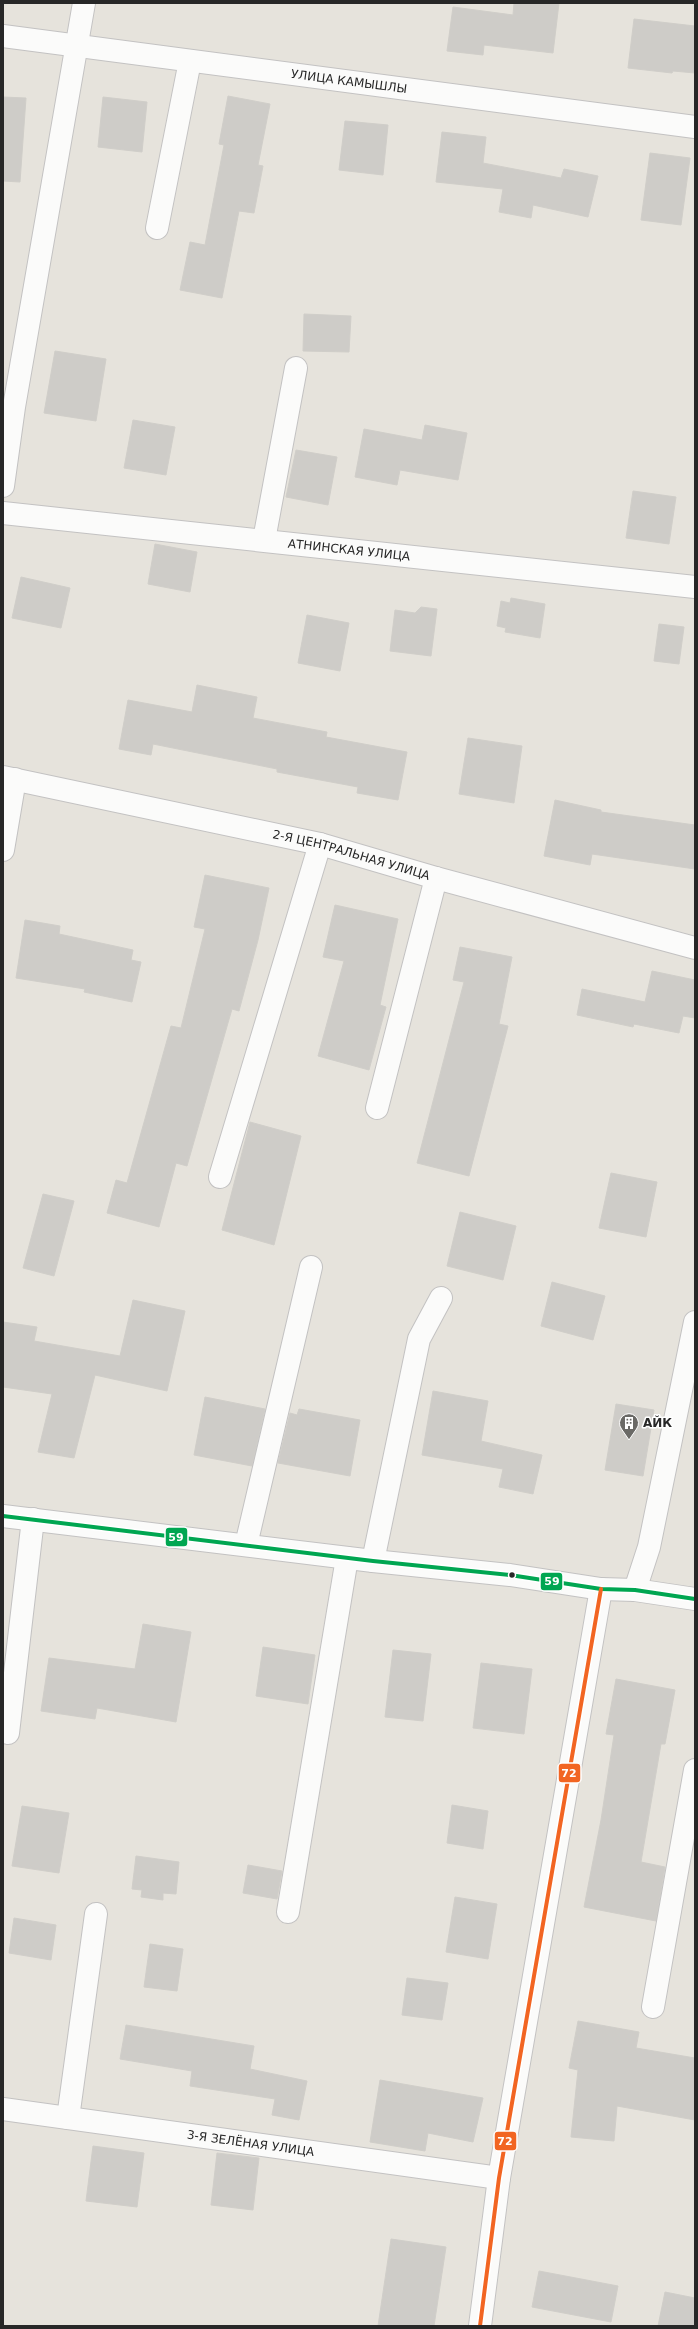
<svg xmlns="http://www.w3.org/2000/svg" width="698" height="2329" viewBox="0 0 698 2329" font-family="'DejaVu Sans',sans-serif">
<style>
.building{fill:#ceccc8;stroke:#d0cec9}
.lines{fill:none;stroke-linecap:round;stroke-linejoin:round}
.minor-casing{stroke:#c3c2c2;stroke-width:24}
.minor{stroke:#fbfbfa;stroke-width:22}
.bus-1-casing{stroke:#fff;stroke-width:7}
.bus-2-casing{stroke:#fff;stroke-width:7}
.bus-1{stroke:#00a651;stroke-width:4}
.bus-2{stroke:#f26522;stroke-width:4}
.bus-dot{fill:#272727;stroke:#fff;stroke-width:1.5}
.labels{text-anchor:middle;dominant-baseline:central;stroke-width:3;stroke-linejoin:round;paint-order:stroke}
.street-label{font-size:12px;fill:#272727;stroke:#fff}
.poi-label{font-size:12px;font-weight:bold;fill:#272727;stroke:#fff;text-anchor:start}
.line-badge{stroke:#fff;stroke-width:1.5}
.badge-label{font-size:11px;text-anchor:middle;font-weight:bold;fill:#fff}
</style>
<rect width="100%" height="100%" fill="#e6e3dc"/>
<path class="building" d="M514 3H559L553 53 484 45 483 55 447 51 453 7 513 15Z
M634 19 695 26V73L673 71 672 73 628 68Z
M228 96 270 104 258 165 263 166 254 213 239 211 222 298 180 290 190 242 205 245 224 145 219 144Z
M3 97 26 98 20 182 3 181Z
M103 97 147 102 142 152 98 147Z
M345 121 388 125 383 175 339 170Z
M442 132 486 137 483 163 561 178 564 169 598 176 588 217 533 205 531 218 499 212 503 189 436 182Z
M650 153 690 158 681 225 641 220Z
M304 314 351 316 349 352 303 351Z
M55 351 106 359 96 421 44 413Z
M133 420 175 427 166 475 124 468Z
M425 425 467 433 458 480 400 470 397 485 355 477 364 429 422 440Z
M296 450 337 457 328 505 286 497Z
M633 491 676 497 669 544 626 538Z
M155 544 197 552 190 592 148 584Z
M21 577 70 588 61 628 12 618Z
M511 598 545 604 540 638 505 632 506 628 497 626 501 601 510 603Z
M421 607 437 609 431 656 390 651 395 610 415 613Z
M307 615 349 623 340 671 298 663Z
M659 624 684 627 679 664 654 661Z
M197 685 257 697 253 718 327 732 326 737 407 752 398 800 357 793 358 787 277 772V769L153 744 151 755 119 749 128 700 192 712Z
M468 738 522 746 514 803 459 794Z
M555 800 601 810V812L695 825V869L592 854 590 865 544 856Z
M205 875 269 888 258 940 239 1011 232 1009 187 1166 176 1163 159 1227 107 1213 116 1180 127 1183 171 1026 181 1028 205 929 194 927Z
M335 905 398 919 380 1005 386 1007 369 1070 318 1056 344 961 323 957Z
M25 920 60 926 59 934 133 950 131 960 141 962 132 1002 84 992 85 989 16 978Z
M460 947 512 957 499 1024 508 1026 469 1176 417 1163 464 982 453 980Z
M652 971 695 980V1018L683 1016 679 1033 634 1024 633 1027 577 1015 582 989 645 1002Z
M250 1122 301 1136 274 1245 222 1230Z
M611 1173 657 1182 646 1237 599 1228Z
M43 1194 74 1201 54 1276 23 1268Z
M460 1212 516 1226 503 1280 447 1266Z
M552 1282 605 1296 593 1340 541 1326Z
M133 1300 185 1311 167 1391 95 1375 74 1458 38 1452 52 1394 3 1387V1322L37 1327 34 1341 120 1356Z
M433 1391 488 1401 481 1441 542 1455 533 1494 499 1487 503 1469 422 1455Z
M205 1397 265 1409 252 1466 194 1455Z
M616 1404 654 1410 643 1476 605 1470Z
M299 1409 360 1420 350 1476 278 1463 290 1413 297 1415Z
M143 1624 191 1632 176 1722 97 1708 95 1719 41 1711 49 1658 135 1669Z
M263 1647 315 1655 308 1704 256 1696Z
M393 1650 431 1654 423 1721 385 1717Z
M481 1663 532 1669 524 1734 473 1728Z
M616 1679 675 1690 665 1744H661L641 1862 665 1867 656 1921 584 1907 601 1820 614 1735 606 1734Z
M452 1805 488 1811 483 1849 447 1843Z
M22 1806 69 1813 59 1873 12 1866Z
M136 1856 179 1862 176 1894 163 1893V1900L141 1897 142 1890 132 1889Z
M248 1865 282 1871 277 1899 243 1893Z
M455 1897 497 1904 488 1959 446 1952Z
M14 1918 56 1925 51 1960 9 1953Z
M150 1944 183 1949 177 1991 144 1987Z
M407 1978 448 1983 442 2020 402 2015Z
M578 2021 639 2032 636 2048 695 2058V2120L617 2106 614 2141 571 2137 578 2070 569 2068Z
M126 2025 254 2046 250 2069 307 2081 299 2120 272 2115 275 2099 190 2086 192 2071 120 2059Z
M380 2080 483 2098 473 2142 428 2133 425 2151 370 2142Z
M93 2146 144 2153 137 2207 86 2201Z
M217 2153 259 2158 253 2210 211 2205Z
M391 2239 446 2247 434 2326H378Z
M539 2271 618 2286 611 2322 532 2307Z
M665 2292 695 2298V2326H658Z"/>
<g class="lines">
<defs>
<g id="minor">
<path id="s1" d="M3 36 695 127"/>
<path d="M157 228 190 61"/>
<path d="M3 486 14 407 84 3"/>
<path id="s2" d="M3 513 695 587"/>
<path d="M264 540 296 368"/>
<path id="s3" d="M3 777 320 844 436 878 695 948"/>
<path d="M3 850 15 779"/>
<path d="M377 1108 436 878"/>
<path d="M220 1177 320 844"/>
<path d="M3 1516 373 1561 510 1575 601 1589 635 1590 695 1599"/>
<path d="M246 1545 311 1267"/>
<path d="M373 1561 419 1339 441 1298"/>
<path d="M635 1590 649 1547 695 1322"/>
<path d="M8 1733 33 1519"/>
<path d="M288 1912 347 1558"/>
<path d="M653 2007 695 1770"/>
<path id="s4" d="M3 2109 499 2178"/>
<path d="M68 2118 96 1914"/>
<path d="M480 2326 499 2178 601 1589"/>
</g>
</defs>
<use href="#minor" class="minor-casing"/>
<use href="#minor" class="minor"/>
<defs>
<path id="bus-1" d="M3 1516 373 1561 510 1575 601 1589 635 1590 695 1599"/>
<path id="bus-2" d="M480 2326 499 2178 601 1589"/>
</defs>
<use href="#bus-1" class="bus-1-casing"/>
<use href="#bus-2" class="bus-2-casing"/>
<use href="#bus-1" class="bus-1"/>
<use href="#bus-2" class="bus-2"/>
</g>
<defs>
<symbol id="building-pin" viewBox="-11 -11 22 30"><path d="M0 17L-7.5 6A9.5 9.5 0 1 1 7.5 6Z" fill="#6a6966" stroke="#fff"/><path d="M-4-6H4V6H1V3H-1V6H-4ZM-2.5-4.3h1.7v1.8h-1.7ZM.8-4.3h1.7v1.8H.8ZM-2.5-1h1.7V.8h-1.7ZM.8-1h1.7V.8H.8Z" fill="#fff"/></symbol>
</defs>
<g fill-rule="evenodd">
<use href="#building-pin" x="618" y="1412" width="22" height="30"/>
</g>
<circle class="bus-dot" cx="512" cy="1575" r="3.5"/>
<g class="labels">
<g class="street-label">
<text stroke="none"><textPath href="#s1" startOffset="349">УЛИЦА КАМЫШЛЫ</textPath></text>
<text stroke="none"><textPath href="#s2" startOffset="348">АТНИНСКАЯ УЛИЦА</textPath></text>
<text stroke="none"><textPath href="#s3" startOffset="357">2-Я ЦЕНТРАЛЬНАЯ УЛИЦА</textPath></text>
<text stroke="none"><textPath href="#s4" startOffset="250">3-Я ЗЕЛЁНАЯ УЛИЦА</textPath></text>
</g>
<g class="poi-label">
<text x="643" y="1423">АЙК</text>
</g>
</g>
<g class="line-badge">
<rect x="165" y="1527" width="23" height="20" rx="4" fill="#00a651"/>
<rect x="540" y="1572" width="23" height="19" rx="4" fill="#00a651"/>
<rect x="558" y="1763" width="23" height="20" rx="4" fill="#f26522"/>
<rect x="494" y="2131" width="23" height="20" rx="4" fill="#f26522"/>
</g>
<g class="badge-label">
<text x="176" y="1541">59</text>
<text x="552" y="1585">59</text>
<text x="569" y="1777">72</text>
<text x="505" y="2145">72</text>
</g>
<rect width="698" height="2329" fill="none" stroke="#272727" stroke-width="8"/>
</svg>
